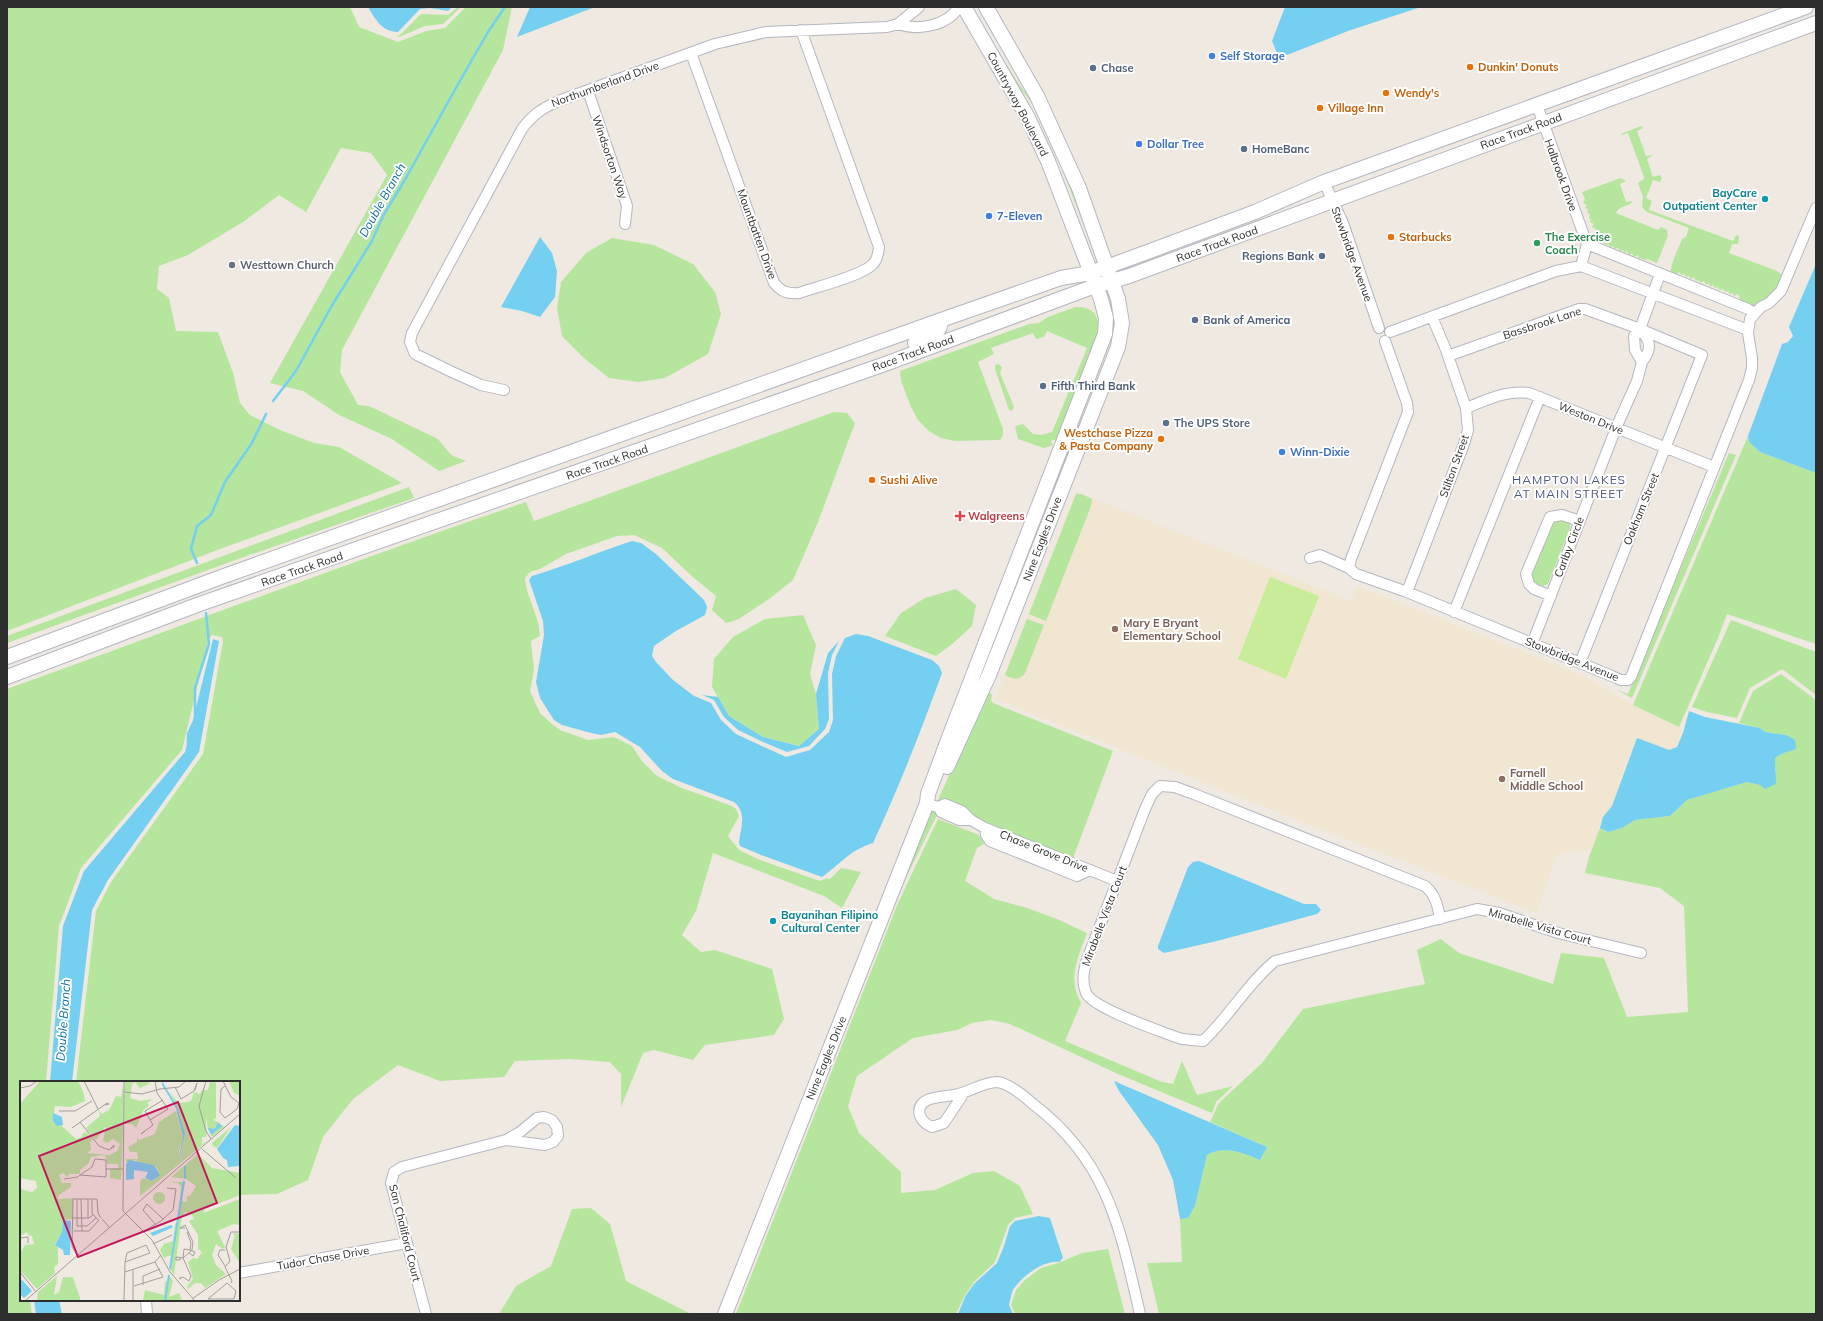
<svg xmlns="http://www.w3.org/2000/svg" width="1823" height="1321" viewBox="0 0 1823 1321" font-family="Mulish,sans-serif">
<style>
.education{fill:#f0e6d1}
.green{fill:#b6e59e}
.pitch{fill:#c9ec9a}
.water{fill:#75cff0}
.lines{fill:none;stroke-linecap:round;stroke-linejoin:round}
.stream{stroke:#75cff0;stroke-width:2.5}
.street-casing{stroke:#b4b7c1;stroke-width:12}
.secondary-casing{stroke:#b4b7c1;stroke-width:16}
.street{stroke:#fff;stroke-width:10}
.secondary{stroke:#fff;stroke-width:14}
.shop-dot{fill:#3f7fe0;stroke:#fff;stroke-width:1.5}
.food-dot{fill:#e8710a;stroke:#fff;stroke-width:1.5}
.service-dot{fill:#5c6f8a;stroke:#fff;stroke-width:1.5}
.culture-dot{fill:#0f9aa8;stroke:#fff;stroke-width:1.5}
.leisure-dot{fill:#2e9e5b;stroke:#fff;stroke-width:1.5}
.worship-dot{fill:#6b7280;stroke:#fff;stroke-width:1.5}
.health-dot{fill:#e0444e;stroke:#fff;stroke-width:1.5}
.education-dot{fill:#8d6e63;stroke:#fff;stroke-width:1.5}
.labels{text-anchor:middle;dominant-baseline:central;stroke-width:4;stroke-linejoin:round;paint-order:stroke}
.shop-label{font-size:11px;font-weight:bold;fill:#366cbe;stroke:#fff;text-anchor:start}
.food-label{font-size:11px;font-weight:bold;fill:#c56008;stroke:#fff;text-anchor:start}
.service-label{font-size:11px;font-weight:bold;fill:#4e5e75;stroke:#fff;text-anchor:start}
.street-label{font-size:11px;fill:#2e2e2e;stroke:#fff}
.culture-label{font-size:11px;font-weight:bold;fill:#0d838f;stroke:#fff;text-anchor:end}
.leisure-label{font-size:11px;font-weight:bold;fill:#27864d;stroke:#fff;text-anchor:start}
.worship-label{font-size:11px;font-weight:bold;fill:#5b616d;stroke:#fff;text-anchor:start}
.health-label{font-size:11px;font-weight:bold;fill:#be3a42;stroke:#fff;text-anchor:start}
.education-label{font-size:11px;font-weight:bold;fill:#785e54;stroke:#fff;text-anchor:start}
.water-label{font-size:12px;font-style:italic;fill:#0d6fa3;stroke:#fff}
.neighbourhood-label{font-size:12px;letter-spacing:1px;fill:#4d5680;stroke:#fff}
.inset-river{fill:none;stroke:#75cff0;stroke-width:2}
.inset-road{fill:none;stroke:#a29e99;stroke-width:1}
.view{fill:#c2185b;fill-opacity:0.15;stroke:#c2185b;stroke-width:2}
.inset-edge{fill:none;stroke:#2e2e2e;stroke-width:2}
</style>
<rect width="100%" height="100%" fill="#efe9e1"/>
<path class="education" d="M1076 492 1351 601 1357 586 1539 658 1583 676 1633 705 1679 727 1683 733 1677 747 1669 750 1632 749 1612 806 1603 817 1592 849 1557 854 1537 913 1272 810 995 699Z"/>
<path class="green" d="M7 7H350L359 27 398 42 426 31 445 28 466 7H512L503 50 342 350 340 372 358 405 369 406 438 439 451 455 466 461 439 471 392 439 339 415 303 391 270 383 387 175 371 153 341 148 306 212 279 195 243 222 188 255 159 266 157 289 169 298 176 331 218 332 233 373 240 403 250 415 280 430 314 443 339 447 402 483 220 549 7 631Z
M458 7H461L443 24 425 26 399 37 396 36 400 35 421 14 448 15Z
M979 20 1020 86 1033 101 1056 147 1092 240 1093 249 1052 143 1032 103 1016 83Z
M1641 126 1643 128 1637 131 1646 156 1653 155 1647 159 1653 177 1660 175 1662 178 1660 182 1653 180 1646 198 1652 201 1649 210 1733 241 1736 235 1739 236 1738 244H1732L1729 253 1777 271 1782 275C1776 291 1767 300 1751 307L1742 304 1738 294 1734 296 1733 293 1730 294 1728 291 1725 292 1723 289 1720 290 1718 287 1715 288 1713 285 1710 287 1709 283 1706 285 1704 281 1700 283 1699 280 1696 281 1694 277 1691 279 1689 276 1686 277 1684 274 1681 275 1679 272 1677 274 1678 277 1671 274C1669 266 1679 248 1682 239L1686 237 1689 228 1647 212 1642 207 1643 197 1638 183 1644 179V177L1628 133 1622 135 1621 134Z
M1621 178 1626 181 1620 184 1626 202 1633 201C1629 207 1619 205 1616 213L1658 230 1661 227 1667 230 1668 236 1657 263 1647 259 1643 260 1642 258 1639 259 1638 255 1634 257 1632 253 1629 255 1627 251 1624 253 1623 250 1620 251 1618 248 1614 249 1613 246 1610 247 1608 244 1605 245 1603 241 1592 237 1596 229 1592 227 1594 224 1590 222 1591 219 1589 218 1590 214 1587 213 1588 209 1585 208 1587 205 1583 203 1585 199 1582 192Z
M612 238 654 245 693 264 715 292 721 314 708 354 665 378 638 382 609 378 584 358 562 336 557 308 561 282 586 253Z
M1075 307C1094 306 1100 316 1098 334L1056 440H1052L1051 442 1053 445 1044 448 1018 439 1015 426 1023 424 1033 434 1041 435 1052 432 1087 348 1047 331 1044 337 1036 339 1033 333 991 348 994 354 978 362 1003 429V435L1000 440 955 441 941 438 929 431 918 420 911 407 901 381 900 371 1029 324 1039 323 1048 317Z
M998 364 1002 367 1000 373 1014 407 1012 411 1009 410 995 369V365Z
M834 412 847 413 855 423 818 522 793 580 769 599 739 619 726 623 712 610 716 596 694 578 662 548 634 535 617 536 566 554 540 569 530 572 525 578C526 598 539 614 540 636L531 641 534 669 530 691 540 713 552 724 560 730 588 740 614 737 632 746 641 760 657 776 682 788 732 806 736 809 739 816 728 836 739 850 760 860 820 881 827 878 830 879 841 868 861 872 842 908 824 896 713 853 696 911 682 935 701 952 715 950 772 969 784 1019 774 1035 705 1045 693 1060 654 1050 643 1053 621 1107V1074L610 1062 570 1059 515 1061 504 1077 440 1081 398 1065 353 1099 323 1137 308 1180 277 1194 239 1195V1082H76L96 911 111 882 203 754 223 641 222 637 212 635 209 638 182 750 81 868 59 926 46 1082H21V1300H30L32 1314H10L7 1312V689C180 627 352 561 526 502L534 521Z
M1748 436 1749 442 1760 452 1816 473V644L1727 614 1718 638 1679 727 1633 705Z
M1729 453 1736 455 1632 698 1617 690 1628 694Z
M409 487 414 498 241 558 7 643V636Z
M1076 494H1082L1092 499 1091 506 1046 621 1029 614Z
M1558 518 1570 523V528L1548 584 1543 586 1533 583 1531 577 1554 520Z
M956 589 976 605 972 626 951 645 936 656 885 636 901 613 925 598Z
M803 615 816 645 810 674 816 694 819 729 799 746 763 737 729 716 712 687 714 659 733 637 765 619Z
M1027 619 1044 625 1025 673C1019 681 1013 679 1005 675Z
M1731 620 1816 652V695L1782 669 1750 688 1737 718 1707 712 1692 707Z
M1781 674 1816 700V1314H1159L1147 1263 1182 1262 1180 1219 1188 1218 1195 1206 1207 1155C1226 1145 1242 1153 1260 1160L1267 1147 1210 1122 1219 1103 1262 1063 1303 1009 1425 984 1417 950 1441 939 1459 953 1553 984 1561 953 1604 958 1627 1017 1688 1012 1684 906 1660 888 1585 873 1589 857 1600 828 1608 832 1622 828 1635 820 1670 816 1687 800 1747 782 1760 785 1776 771 1774 758 1781 754 1795 749 1786 735 1765 732 1760 728 1739 723 1753 691Z
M988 689 992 695 991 700 993 703 1113 751 1072 861 985 822 982 831 937 815 894 902 930 808 938 800Z
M938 819 979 835 984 844 977 848 965 881 994 899 1027 908 1057 919 1087 933C1078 958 1067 978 1081 1003L1065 1041 1162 1082 1173 1084 1182 1061 1197 1095 1233 1086 1216 1102 1212 1113 1118 1074 1010 1024 991 1020 972 1023 957 1030 913 1038 857 1076 848 1106 859 1133 901 1172V1193L935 1190 973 1173 994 1171 1020 1186 1033 1214 1015 1218 1008 1225 995 1262 975 1281 965 1295 956 1314H736L898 903Z
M591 1208 610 1224 626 1281 691 1314H499L516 1286 551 1266 572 1209Z
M1108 1249 1125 1314H1015L1011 1305 1016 1290 1025 1280 1041 1268 1058 1263 1082 1253Z"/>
<path class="pitch" d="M1270 577 1319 596 1286 679 1238 659Z"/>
<path class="water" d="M368 7H452L448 11 430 8 420 9 398 32C381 31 376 20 368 7Z
M530 7H595L517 37Z
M1285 7H1421L1348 31 1287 55 1277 53 1272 41Z
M540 237 552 253 557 271 555 297 540 317 522 311 501 307Z
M1816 264V473L1760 452 1749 442 1748 436 1782 344 1788 342 1793 336 1789 327Z
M632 541 641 543 656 554 704 600 707 607 705 615 676 631 654 646 652 656 656 662 673 680 694 696 711 703 721 720 736 734 786 757 810 750 829 732 833 720 832 674 836 656 845 638 856 634 868 636 932 660 939 666 942 673C921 731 899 787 873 843 848 851 842 863 822 877L761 855 740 846 739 843C740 828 748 814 734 802L673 779 662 771 640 747 615 732 601 735 591 733 562 725 554 720 540 698 536 682 544 635 543 621 529 580 532 576C566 566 598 552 632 541Z
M213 639 219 641 199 752 108 880 92 910 72 1082H50L63 926 84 871 185 752Z
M839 641 832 655 828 673 829 719 825 729 809 746 787 752 763 742 738 730 724 717 714 700 702 695 718 697 729 716 763 737 799 746 819 729 816 694 828 653Z
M1689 711 1705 717 1760 728 1765 732 1786 735 1795 740 1796 749 1781 754 1775 758 1776 784 1765 789 1760 785 1747 782 1687 800 1670 816 1635 820 1622 828 1608 832 1600 828 1603 817 1612 806 1637 738 1669 750 1677 747 1683 733Z
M1199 861 1304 904H1316L1321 910 1317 914 1217 941 1164 953 1158 949V946L1188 867 1193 862Z
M1114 1081 1267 1147 1260 1160C1242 1153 1226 1145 1207 1155L1195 1206 1188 1218 1180 1219 1173 1180 1158 1145 1119 1091Z
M1039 1216 1050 1218 1063 1258 1059 1262C1043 1260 1019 1278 1012 1292 1011 1296 1010 1301 1009 1305L1013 1314H958L966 1295 975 1283 997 1263 1004 1246 1010 1226 1015 1221Z
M34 1300H59L62 1314H36Z"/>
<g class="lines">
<path class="stream" d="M273 401 296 371 331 307 372 241 383 216 406 178 457 86 488 32 505 7
M197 563 191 549 197 526 211 515 225 482 252 443 266 414
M195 716V688L209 644 206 613
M188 744V734L193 723"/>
<defs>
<path id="street" d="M898 24C918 31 947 26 959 7
M691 53 774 283C782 292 787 294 799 293 816 287 862 276 873 264 878 259 878 253 879 247L801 30
M588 91 627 206 625 224
M1537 105 1587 244
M1324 182 1343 223 1379 328
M1587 244 1748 309 1755 313
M1581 266 1748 330
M1641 331C1652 342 1651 350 1642 362
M1390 332 1556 271 1581 266 1587 244
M1385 341 1407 403 1408 412 1351 559 1349 568 1356 574 1407 592 1612 676 1621 680H1628L1631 677 1749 380 1752 368V358L1748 333 1750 319 1761 307 1769 303 1781 291 1816 208
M1448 356 1579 309H1585L1640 329 1702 355 1580 663
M504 390 481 385 452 372 415 354 410 342 412 333 522 129C533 114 544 107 561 100L715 44 766 32 887 27 898 24 919 7
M1466 408C1487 400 1505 390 1529 393L1714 467
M1310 558 1320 555 1349 568
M1407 592 1464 444 1468 430 1466 408 1446 350 1432 317
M1551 596 1534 589 1529 584 1526 574 1550 517 1562 515 1580 521
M1454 612 1540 397
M1532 644 1616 428 1637 381 1642 362 1635 350 1634 336 1640 329 1660 274
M934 806 939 807 941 812 959 820H971
M939 807 945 804 962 811 971 820 985 828 1117 881
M985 828 986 835 990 841 1077 876 1090 870
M1440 919C1438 906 1435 894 1425 886L1194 794 1175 787 1160 786 1152 794 1145 809 1088 957C1084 969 1081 980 1086 993 1093 1008 1155 1029 1173 1036L1182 1039 1203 1041C1229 1017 1247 984 1275 961L1477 909 1499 913 1558 933 1641 953
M964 1093 944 1123 932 1127C917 1121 914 1104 930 1099 937 1097 946 1096 954 1095 968 1093 983 1082 997 1082 1009 1083 1024 1096 1033 1104 1108 1161 1120 1228 1140 1314
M239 1273 407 1243
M146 1300 147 1314
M426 1314 391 1183 394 1172 402 1167 506 1140 520 1132 537 1118 544 1117 552 1120 557 1127 558 1136 553 1142 545 1145 506 1140"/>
<path id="secondary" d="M915 343C928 338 941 335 941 320
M7 657 224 576 941 320 1061 278 1090 273 1123 261 1255 212 1324 182 1806 7
M7 677 197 605 885 364 1095 286 1129 276 1816 23
M947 767 989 675 1118 347 1122 323 1118 299 1079 188 1037 96 986 7
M725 1314 927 803 928 794 948 740 1105 334 1106 318 1101 299 1048 161 1027 116 964 7"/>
</defs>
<use href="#street" class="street-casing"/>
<use href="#secondary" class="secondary-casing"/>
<use href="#street" class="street"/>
<use href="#secondary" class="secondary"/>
</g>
<g class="shop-dot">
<circle cx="1212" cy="56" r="4"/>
<circle cx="1139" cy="144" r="4"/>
<circle cx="989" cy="216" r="4"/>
<circle cx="1282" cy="452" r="4"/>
</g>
<g class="food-dot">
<circle cx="1470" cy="67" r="4"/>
<circle cx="1386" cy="93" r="4"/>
<circle cx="1320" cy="108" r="4"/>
<circle cx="1391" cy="237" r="4"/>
<circle cx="1161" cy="439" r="4"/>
<circle cx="872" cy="480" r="4"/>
</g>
<g class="service-dot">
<circle cx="1093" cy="68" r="4"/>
<circle cx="1244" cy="149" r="4"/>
<circle cx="1322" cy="256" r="4"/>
<circle cx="1195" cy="320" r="4"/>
<circle cx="1043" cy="386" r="4"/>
<circle cx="1166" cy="423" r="4"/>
</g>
<g class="culture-dot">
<circle cx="1765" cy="199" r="4"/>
<circle cx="773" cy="921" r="4"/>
</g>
<circle class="leisure-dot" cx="1537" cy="243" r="4"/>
<circle class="worship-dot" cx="232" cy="265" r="4"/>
<path class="health-dot" d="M958 510h4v4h4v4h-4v4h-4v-4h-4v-4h4z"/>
<g class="education-dot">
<circle cx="1115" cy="629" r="4"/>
<circle cx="1502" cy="779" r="4"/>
</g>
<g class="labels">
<g class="shop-label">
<text x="1220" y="56">Self Storage</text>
<text x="1147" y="144">Dollar Tree</text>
<text x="997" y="216">7-Eleven</text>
<text x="1290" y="452">Winn-Dixie</text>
</g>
<g class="food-label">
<text x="1478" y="67">Dunkin' Donuts</text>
<text x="1394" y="93">Wendy's</text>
<text x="1328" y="108">Village Inn</text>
<text x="1399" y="237">Starbucks</text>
<text x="1153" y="433" text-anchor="end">Westchase Pizza<tspan x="1153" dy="13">&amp; Pasta Company</tspan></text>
<text x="880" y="480">Sushi Alive</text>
</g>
<g class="service-label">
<text x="1101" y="68">Chase</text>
<text x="1252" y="149">HomeBanc</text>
<text x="1314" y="256" text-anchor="end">Regions Bank</text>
<text x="1203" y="320">Bank of America</text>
<text x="1051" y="386">Fifth Third Bank</text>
<text x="1174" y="423">The UPS Store</text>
</g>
<g class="street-label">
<text transform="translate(605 84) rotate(-20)">Northumberland Drive</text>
<text transform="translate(1018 104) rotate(62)">Countryway Boulevard</text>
<text transform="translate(1521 131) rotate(-20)">Race Track Road</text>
<text transform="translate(610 157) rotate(71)">Windsorton Way</text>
<text transform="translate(1561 175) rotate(70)">Halbrook Drive</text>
<text transform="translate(757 234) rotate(70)">Mountbatten Drive</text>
<text transform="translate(1217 244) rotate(-20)">Race Track Road</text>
<text transform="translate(1352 254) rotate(70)">Stowbridge Avenue</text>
<text transform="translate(1542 323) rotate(-18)">Bassbrook Lane</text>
<text transform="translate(913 353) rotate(-20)">Race Track Road</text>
<text transform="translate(1591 418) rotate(22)">Weston Drive</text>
<text transform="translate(607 462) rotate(-19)">Race Track Road</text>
<text transform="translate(1454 466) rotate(-70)">Stilton Street</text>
<text transform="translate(1641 509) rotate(-68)">Oakham Street</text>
<text transform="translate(1042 539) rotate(-69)">Nine Eagles Drive</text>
<text transform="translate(1569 547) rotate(-69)">Carlby Circle</text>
<text transform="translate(302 569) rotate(-19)">Race Track Road</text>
<text transform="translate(1572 659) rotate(22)">Stowbridge Avenue</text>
<text transform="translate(1044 851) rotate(22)">Chase Grove Drive</text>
<text transform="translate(1104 916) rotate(-69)">Mirabelle Vista Court</text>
<text transform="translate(1540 926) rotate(16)">Mirabelle Vista Court</text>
<text transform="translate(826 1058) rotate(-68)">Nine Eagles Drive</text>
<text transform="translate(405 1233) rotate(76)">San Chaliford Court</text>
<text transform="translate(323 1258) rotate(-10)">Tudor Chase Drive</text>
</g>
<g class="culture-label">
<text x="1757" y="193">BayCare<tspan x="1757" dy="13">Outpatient Center</tspan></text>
<text x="781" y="915" text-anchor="start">Bayanihan Filipino<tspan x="781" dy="13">Cultural Center</tspan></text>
</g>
<g class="leisure-label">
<text x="1545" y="237">The Exercise<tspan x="1545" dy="13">Coach</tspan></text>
</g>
<g class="worship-label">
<text x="240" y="265">Westtown Church</text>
</g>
<g class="health-label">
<text x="968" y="516">Walgreens</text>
</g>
<g class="education-label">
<text x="1123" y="623">Mary E Bryant<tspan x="1123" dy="13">Elementary School</tspan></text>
<text x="1510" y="773">Farnell<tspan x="1510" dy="13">Middle School</tspan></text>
</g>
<g class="water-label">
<text transform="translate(382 200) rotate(-61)">Double Branch</text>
<text transform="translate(63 1020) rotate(-86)">Double Branch</text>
</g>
<g class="neighbourhood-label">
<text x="1569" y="479">HAMPTON LAKES<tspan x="1569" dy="14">AT MAIN STREET</tspan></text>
</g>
</g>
<g transform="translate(20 1081)">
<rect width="220" height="220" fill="#efe9e1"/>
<path d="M20 0H58L63 10 65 20 51 26 35 25 33 37 56 58 62 56V53L66 51 73 59 70 61 71 69 67 72 90 74 97 70 100 63 93 58 87 62 83 60 86 45 76 59 66 47 80 35 79 29 82 33 89 29 96 15 101 16 103 4V51L101 99 90 97V88L98 87V83H87L85 74 71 76 68 83 60 89V93H50L47 96 43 92 39 94 42 102H51V106L39 114 38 118 53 117 52 138 43 139 42 151 35 163 38 167V183L34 186 35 192 17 208 0 189V172L5 164 14 163 12 155 8 154 7 151 0 155V108L12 111 17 107 16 100 0 97V23ZM105 0H128L129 3 120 7 115 1 112 3 110 17 120 20 133 18 127 22 129 25 124 28 116 47 112 43H104V13L107 12 104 11ZM220 0V15L214 12 209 0ZM190 1 196 2V37L193 39 198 41 195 48 188 49 191 54 202 44 204 46 192 56 188 49 186 35V50L184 37 187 53 186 56H182V63L190 58 120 115V101L122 97 133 100 140 93 135 84 118 82 116 79 106 81V78H118L117 71H110L108 66 117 61V56L119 59 135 53 139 41 156 30 163 56 159 71 162 80 161 70 165 53 157 25 150 11 158 22 167 21 171 20 174 11 180 13 182 9H188ZM211 46 197 67 193 65 192 62ZM178 73 192 87 220 92V114L185 128 183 132 220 118V144L214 143 197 150 205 166 203 168 196 163 192 174 196 184 206 193 185 207 181 202H175L168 208 167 205 173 198 168 181 173 177 177 178 182 171 178 168V154L169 140 174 138 172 134 166 131 162 135 154 194 150 188 151 174 144 177 140 169 144 163 153 160 155 144 158 140 161 105 158 102 148 101H165L162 120 167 121V115H170L176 105 166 98 151 96ZM133 117a6 6 0 1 1 12 0a6 6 0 1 1-12 0ZM213 152 220 153V182L211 168 215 155ZM149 194 153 200 149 216 159 212 162 219H123L125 209 144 214 145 201 149 198ZM37 195 34 214 39 211 43 196H53L61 220H17L18 211Z" fill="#b6e59e"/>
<path d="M142 0 157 25 165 53 161 70 162 80 160 71 163 56 156 27 142 4ZM33 32 42 36 43 44 37 45 33 40ZM194 37 202 45 191 54 188 47 195 48 198 41ZM215 44 220 45V85L208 86 207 79 203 77 197 68ZM109 79 134 84 140 94 132 100 125 97 128 91 114 89V98L106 99V83ZM43 139 51 140 50 174H44L43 169 35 164 42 151ZM151 144 153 146 149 148 133 155 130 152ZM2 199 12 210 4 217 0 213V200Z" fill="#75cff0"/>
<path class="inset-river" d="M165 98V85M150 188 164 100M145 220 149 194"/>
<path class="inset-road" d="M64 0 78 28M104 0 103 130 132 159 150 191 175 220M186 0 179 25 186 50 191 58M203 0 211 16 219 22 217 28 205 37 200 31 201 8 205 5M155 6 161 18 174 10 177 2 175 9M0 7 10 5 17 0M140 8 159 6 166 0M104 11 122 13 140 8M39 30H55L72 20M130 39 148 28 137 12 135 0M60 41 79 65 89 69 94 66V64L91 67M52 47 87 22 89 23 85 24M125 50 121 53 133 44 125 30 143 19M182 68 216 97M86 88H103M44 98 58 96 60 94 72 86 75 78 86 79V96L60 94M57 118V145H67L76 137M61 118 62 150M72 118V132L79 140M53 137H69L73 134M68 137V118M82 138 90 147M135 143 123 129 127 123 143 138M165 147H160L165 144 173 161 172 169 163 177 171 195 169 200M54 150H69M69 150 79 139M124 150 141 140 153 129 156 108 147 107M0 157 8 156V162M133 163 152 154M126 164 130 172 105 181 107 172ZM205 169H200L198 174 205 185M169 172 173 175 175 171 170 169M58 175 52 166 53 118H77L78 132 81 137M160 177V179H156V176L163 177 164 168 170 169 171 162 167 151M113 189V220M0 191 16 211M105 191 135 181 141 174M161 196 159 198 163 196 169 200M207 202 216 210 214 218H188ZM211 202 212 200 205 186 210 180 206 166 211 151H220M123 204V195L140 188M114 205 143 196 135 181M172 218 199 199 220 188M5 220 220 33M104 220 105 181"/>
<path class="view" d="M158 21 197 122 58 176 19 75Z"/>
<rect width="220" height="220" class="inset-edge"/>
</g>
<rect width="1823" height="1321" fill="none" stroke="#2e2e2e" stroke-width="16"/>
</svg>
